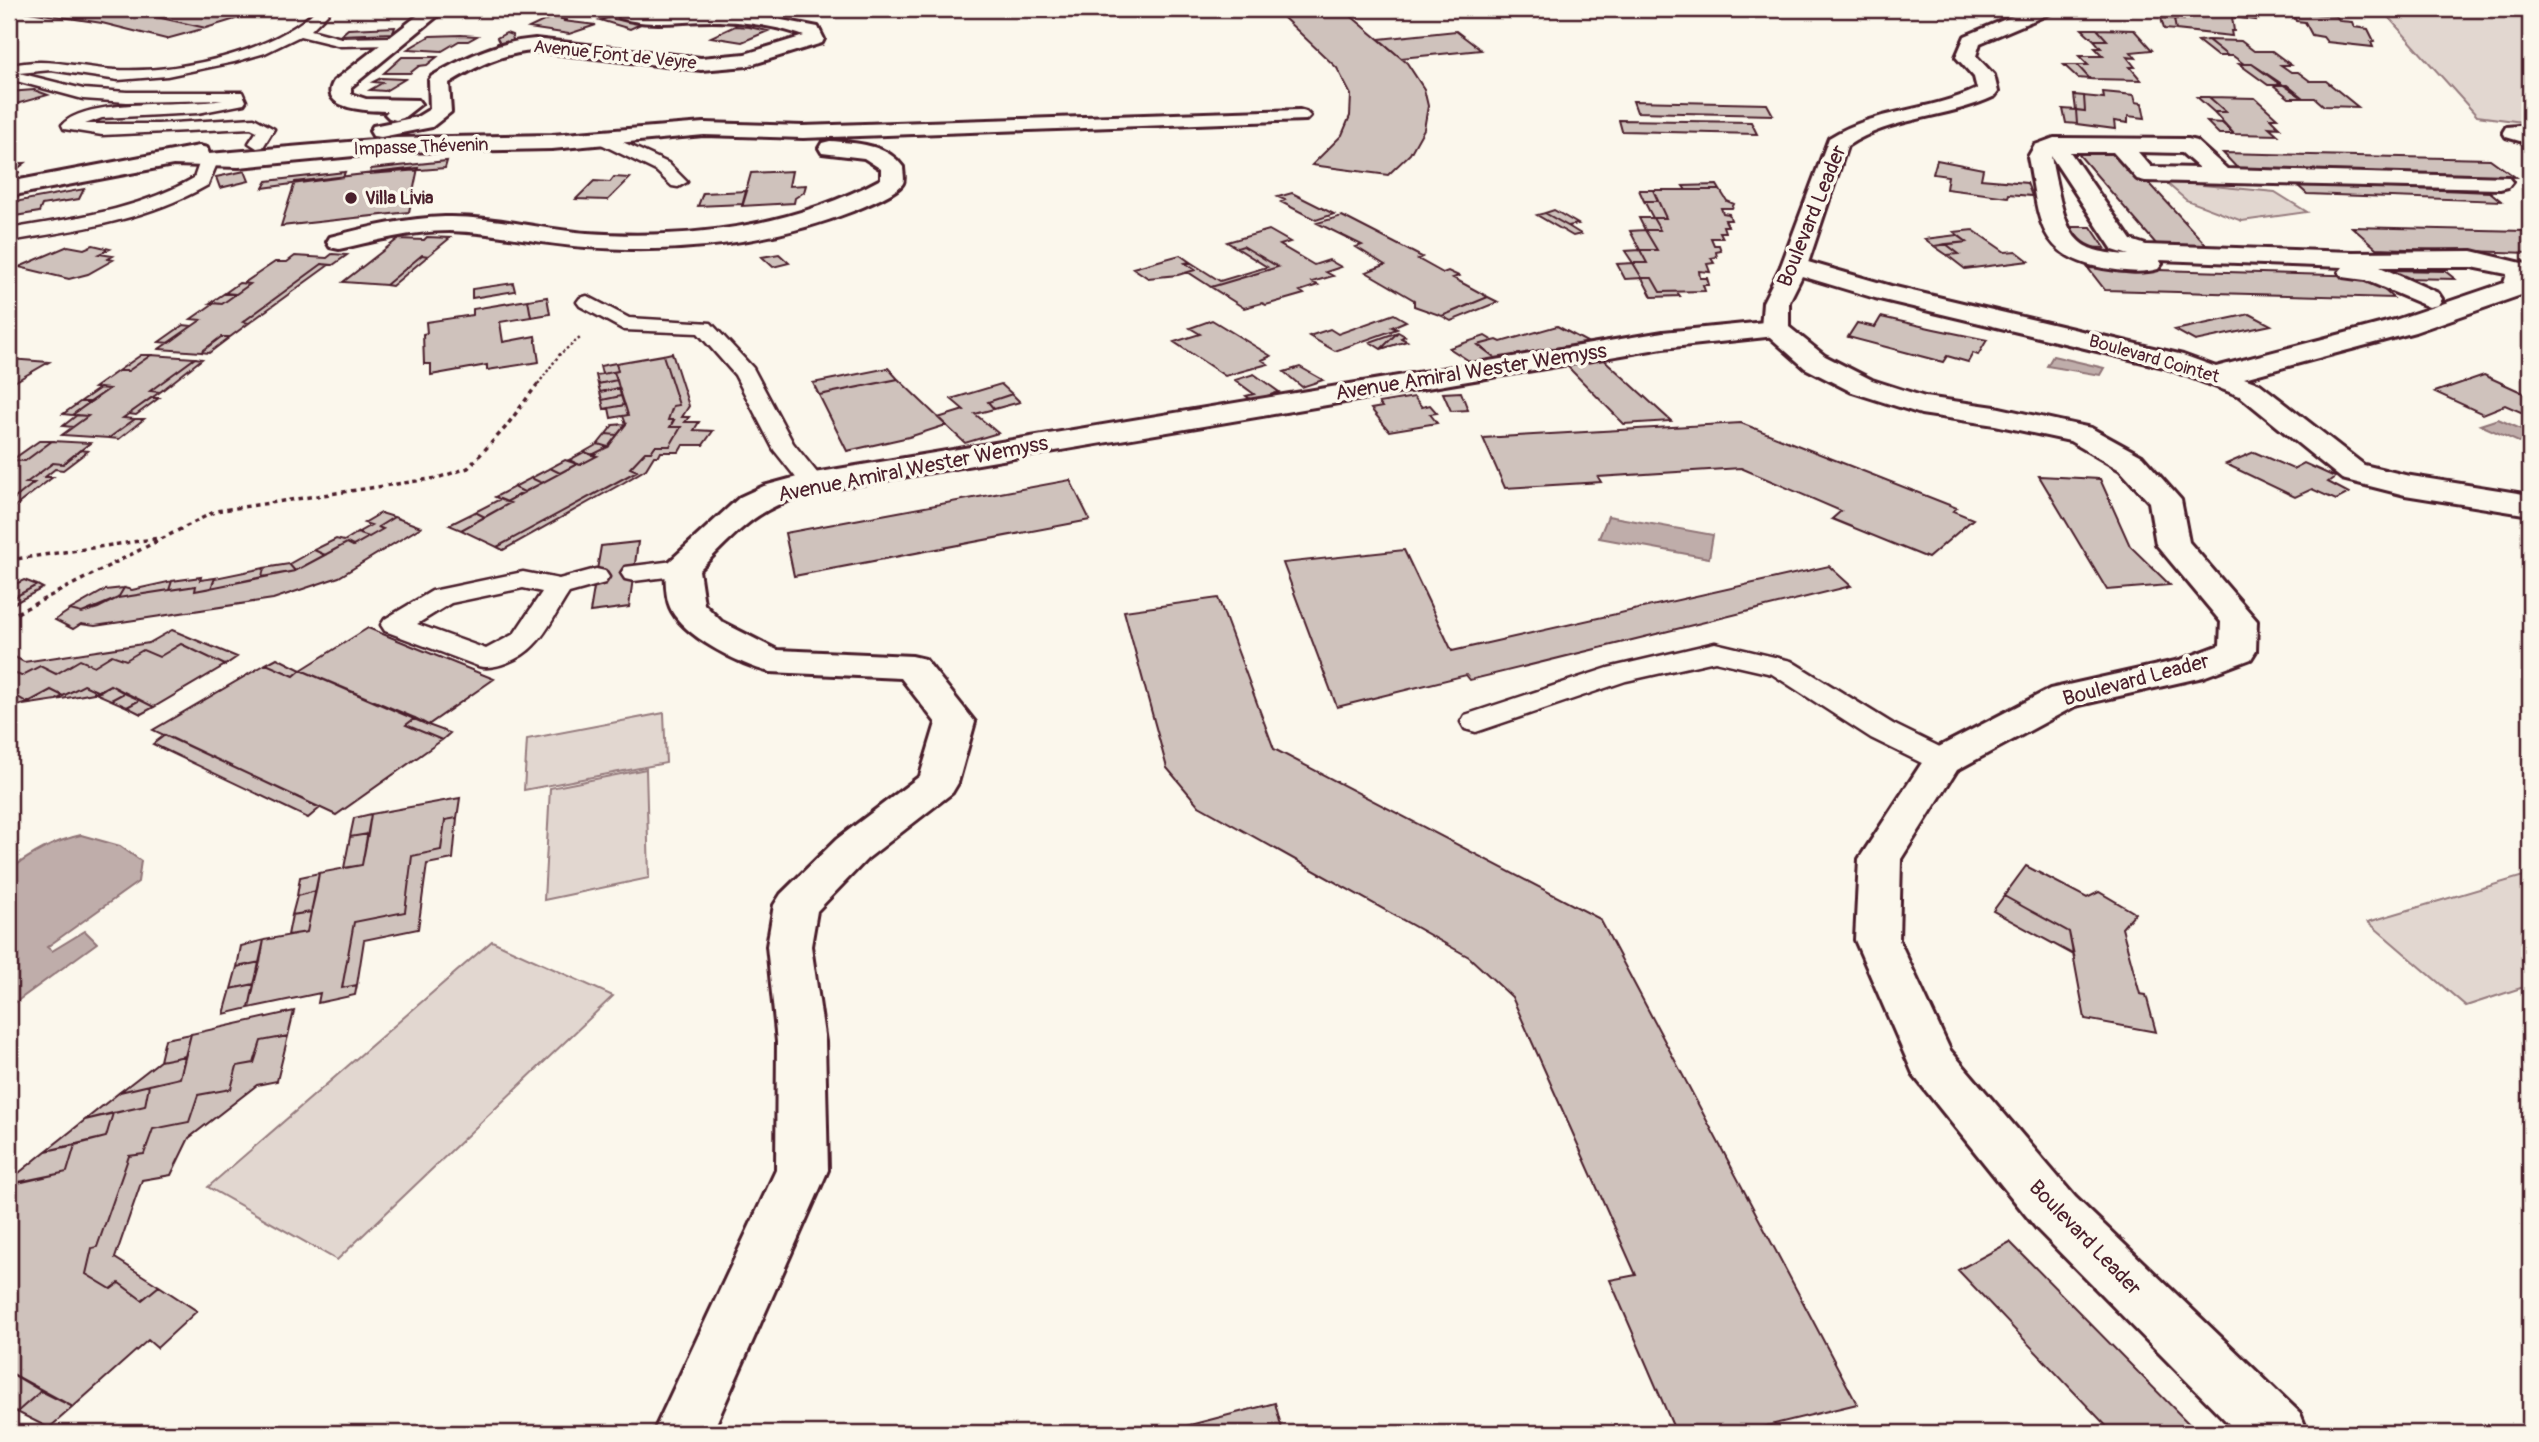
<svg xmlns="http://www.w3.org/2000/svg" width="2539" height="1442" viewBox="0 0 2539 1442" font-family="Pangolin,sans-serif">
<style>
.green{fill:#e2d7d0;stroke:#967b7e;stroke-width:2}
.water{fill:#bfadaa;stroke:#907477;stroke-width:2}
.building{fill:#cfc2bc;stroke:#4a1f2b;stroke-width:2}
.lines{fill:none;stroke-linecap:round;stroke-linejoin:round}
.lane-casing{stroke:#4a1f2b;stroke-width:5}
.street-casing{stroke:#4a1f2b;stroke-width:6}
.secondary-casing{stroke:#4a1f2b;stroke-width:6}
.path-far1{stroke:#4a1f2b;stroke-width:2.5;stroke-dasharray:2.5 2.5;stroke-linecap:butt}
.path{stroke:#4a1f2b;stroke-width:3.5;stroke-dasharray:4.5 4.5;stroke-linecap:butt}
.lane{fill:#fbf7ec;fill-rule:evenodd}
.street{fill:#fbf7ec;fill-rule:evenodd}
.secondary{fill:#fbf7ec;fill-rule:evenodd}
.poi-dot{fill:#4a1f2b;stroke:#fbf7ec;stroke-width:2.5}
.labels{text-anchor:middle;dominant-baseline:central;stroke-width:7;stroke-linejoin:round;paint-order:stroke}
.far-street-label{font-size:18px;fill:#4a1f2b;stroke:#fbf7ec}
.far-poi-label{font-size:18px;font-weight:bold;fill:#4a1f2b;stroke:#fbf7ec;text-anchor:start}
.street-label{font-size:21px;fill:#4a1f2b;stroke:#fbf7ec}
</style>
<rect width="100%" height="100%" fill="#fbf7ec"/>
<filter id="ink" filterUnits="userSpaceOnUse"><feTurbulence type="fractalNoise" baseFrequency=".0143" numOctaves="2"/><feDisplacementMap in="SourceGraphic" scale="14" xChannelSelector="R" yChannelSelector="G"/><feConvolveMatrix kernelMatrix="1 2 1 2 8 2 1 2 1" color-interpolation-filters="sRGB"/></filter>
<g filter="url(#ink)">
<path class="green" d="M2381 9H2530V123L2477 116Z
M2163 180 2198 181 2203 185 2275 192 2307 212 2242 221 2186 200Z
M664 713 666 763 524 790 527 739Z
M646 769 649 878 544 900 550 788Z
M2530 874V985L2466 1006 2368 922Z
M492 941 613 996 337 1260 208 1187Z"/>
<path class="water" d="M2053 356 2104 368 2100 375 2047 366Z
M2498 419 2530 433V447L2480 425Z
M1608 516 1713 535 1709 558 1599 538Z
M81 835 120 846 141 861 138 882 47 947 52 951 85 931 97 943 9 1007V870C32 854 53 841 81 835Z"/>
<path class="building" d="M9 9H121L206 28 166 39 102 23Z
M121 9H234L252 14 206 28Z
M2204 9H2262L2264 15 2255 14 2256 20 2232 17 2234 31H2231L2232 36 2176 30 2174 19 2184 20V12L2204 14Z
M1345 11 1407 63 1424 89 1428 106 1424 129 1410 154 1388 175 1312 165 1342 135 1350 116 1351 95 1337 68 1283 17Z
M2292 12 2336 16 2340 21 2352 22 2354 27 2368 29 2374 41 2371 42 2373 47 2327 42 2323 37 2312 35 2305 22 2296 21Z
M552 17 567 20 563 21 596 25 569 34 529 28Z
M611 17 614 19 643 23 630 29 600 20Z
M2161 18 2174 19 2176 30 2164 29Z
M735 26 749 27 768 31 742 42 711 37Z
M395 27 393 33 341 35 348 29Z
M2082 29H2097L2107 40H2094Z
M2097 29 2134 30 2152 50 2131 52 2136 58 2127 57 2135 67H2130L2141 80 2090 79 2077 65H2088L2079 56H2103L2095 48H2101L2094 40H2107Z
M1456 31 1481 50 1401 58 1379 39Z
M506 33 512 35 513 40 517 41 496 44 499 42 497 38Z
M461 35 477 36 468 41H459L442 51 408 49 430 36Z
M2208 40 2241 41 2254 51H2272L2291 65H2281L2291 72H2298L2310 81H2326L2358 107 2324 106 2315 98H2303L2252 64H2244L2233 56H2228Z
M2208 40 2228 56H2217L2198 41Z
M402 57H437L427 65 419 66 410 73H384Z
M2239 64H2252L2281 85H2268Z
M2064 65H2077L2090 79 2078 78Z
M381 78 403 79H405L385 91 370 90 382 83 373 82Z
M2273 85H2287L2303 98H2289Z
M34 90 48 95 9 106V92Z
M2103 92 2134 95 2136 102 2142 103 2145 118 2128 116V123L2114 121 2115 129 2077 124 2076 110 2085 111 2084 96 2104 98Z
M2074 95 2084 96 2085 111 2076 110Z
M2197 97H2209L2226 112H2214Z
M2209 97 2255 98 2277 118H2270L2280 128 2269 127 2278 135 2234 134 2214 112H2226Z
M1633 101 1767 104 1773 115 1637 112Z
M2063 109 2076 110 2077 124 2066 123Z
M1619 120 1751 122 1757 134 1622 131Z
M2207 122 2222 123 2234 134H2219Z
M2074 149 2119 150 2207 246 2157 245Z
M2223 153 2490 159 2515 177 2239 170Z
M1937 160 1983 169 1981 179 2027 183 2032 196 2009 194 2008 197 1946 189 1948 176 1933 174Z
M447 161 445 168 370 174 371 169Z
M25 163 13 172H19L13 179 9 180V164Z
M418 168 409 212 281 226 295 182Z
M245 171 249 181 220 188 216 177Z
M792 171 789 186 806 185 804 192 795 198 794 203 742 206 751 173Z
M345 172 343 177 263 188 267 181Z
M614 177 630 178 608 200 576 199 594 181 610 182Z
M2296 184 2490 192 2501 201 2307 194Z
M1717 185 1720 190H1686L1683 186Z
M84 189 79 199 42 205 39 212 9 217V203Z
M1639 190H1653L1658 201H1644Z
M1653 190H1720L1727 201 1734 204 1732 208H1721L1723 213 1729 214 1731 220H1725L1728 226H1723L1725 232H1720L1723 238H1711L1714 245H1719L1721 251 1716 252 1717 257 1711 258 1714 263 1707 264 1710 272 1699 271 1700 278H1707L1709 285H1703L1705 291 1660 292 1652 278H1642L1633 263H1647L1640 250H1657L1645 230H1660L1653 218H1666Z
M747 191 743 204 698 206 703 193Z
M1292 193 1334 214 1316 220 1281 202 1285 200 1278 197Z
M1644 201H1658L1666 218H1653Z
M1554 210 1578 224 1568 226 1545 213Z
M1545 213 1568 226 1581 234 1573 236 1537 215Z
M1342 216 1422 257 1418 259 1443 273 1448 271 1459 276 1453 278 1488 297 1442 316 1414 306V300L1366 272 1385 265 1356 247 1362 245 1317 223Z
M1639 218H1653L1660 230H1645Z
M2066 227H2091L2105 248 2079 247Z
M2352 227 2525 231 2530 236V253L2376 248Z
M1269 230 1290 242 1280 245 1314 265 1329 260 1341 267 1326 272 1333 276 1312 282 1318 285 1300 291 1304 294 1266 305 1262 303 1244 308 1211 287 1278 267 1243 246 1237 248 1227 242Z
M1645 230 1657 250H1640L1630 231Z
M1973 230 2005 252 2016 251 2029 261 1965 269 1947 255 1959 254 1946 244 1967 242 1954 232Z
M1957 235 1967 242 1934 246 1925 239Z
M427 237 450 238 428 256 422 255 386 285 343 282 398 239 424 240Z
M1946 244 1959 254 1947 255 1934 246Z
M93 245 110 249 99 254 113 256 108 259 113 260 88 274 69 279 19 267 68 246 84 249Z
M1243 246 1278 267 1211 287 1188 272 1195 270 1185 263 1190 262 1220 281 1267 267 1237 248Z
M1640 250 1647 263H1633L1625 251Z
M332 254 347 255 333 265 322 264 243 322 249 323 230 337H221L201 352 159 349 201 320 191 319 214 303 222 304 250 284 244 283 275 262H287L295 256 327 258Z
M779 254 789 263 773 267 762 257Z
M422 255 428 256 392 286 386 285Z
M1180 255 1190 262 1185 263 1195 270 1178 275 1148 278 1133 268Z
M1633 263 1642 278 1625 279 1617 264Z
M322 264 329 265 249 323 243 322Z
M2088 268 2369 276 2393 298 2105 290Z
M2390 270 2445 271 2455 279 2399 278Z
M1642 278H1652L1660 292H1677L1680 296 1652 297Z
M239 283 250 284 236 294 225 293Z
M513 283 515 291 472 298V289Z
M225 293 236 294 222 304 210 303Z
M547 297 550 314 531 317 528 300Z
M1488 297 1498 302 1451 321 1442 316Z
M528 300 531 317 500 322 503 342 535 336 539 362 487 370V365L431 375V364H424L423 334 427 333 426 322 473 315V309Z
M1394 314 1406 321 1392 327 1397 329 1335 351 1309 336 1330 329 1338 334Z
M2250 314 2271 325 2195 341 2175 330Z
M1881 317 1934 329 1987 340 1978 355 1973 353 1968 362 1947 356 1943 362 1848 337 1857 323 1875 327Z
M1212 320 1271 356 1262 360 1268 364 1225 376 1174 342 1200 334 1190 328Z
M183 325 192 326 169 343 159 342Z
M1557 326 1589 343 1549 351 1544 349 1498 360 1478 345 1497 340 1501 342Z
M1398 332 1405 336 1401 338 1407 341 1381 349Z
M1398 332 1381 349 1370 342Z
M1485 336 1493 341 1478 345 1498 360 1474 364 1449 348Z
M221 337H230L209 353 201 352Z
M672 353 689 406 682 417H689L685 422H699L694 430 713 431 703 445H683L679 452H661L659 456H654L646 469 623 483 503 550 497 547 637 471 630 468 645 452H651L655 446H670L681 427H670L674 420H668L673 406 679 405 663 355Z
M141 355H151L128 371H118Z
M151 355 195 358 150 391 160 392 123 418 135 419 109 438 62 435 88 416 72 415 109 389 94 388 118 371H128Z
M663 355 679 405 673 406 668 420H674L670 427H681L670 446H655L651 452H645L630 468 637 471 497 547 461 530 510 503 506 502 577 464 580 465 597 456 592 455 608 447 626 424 623 416 628 415 614 372 618 371 616 363Z
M1599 355 1671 421 1624 424 1562 361Z
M195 358 202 359 160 392 150 391Z
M9 359 49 362 9 385Z
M616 363 618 371 602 374 600 366Z
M1300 367 1323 380 1302 387 1284 372Z
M888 368 898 379 819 395 813 383Z
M614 372 617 380 598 384 596 375Z
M1254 374 1279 392 1253 401 1246 396 1254 394 1235 380Z
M2484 375 2530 396V416L2505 405 2483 414 2435 392Z
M898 379 946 425 909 437 847 451 819 395Z
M617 380 619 388 600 392 598 384Z
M1001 384 1012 394 988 402 994 409 975 414 998 433 965 443 938 418 964 410 951 399Z
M100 388 109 389 90 402H80Z
M619 388 621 396 602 400 600 392Z
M1461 392 1468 410 1451 411 1443 393Z
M1012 394 1020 402 994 409 988 402Z
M621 396 624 405 604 409 602 400Z
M1414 397 1422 407 1430 405 1437 413 1430 414 1437 423 1389 431 1371 409 1382 407 1379 403Z
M151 398H159L136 415 129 414Z
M80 402H90L72 415 63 414Z
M625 405 628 415 611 418 609 408Z
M77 415 88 416 73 427 63 426Z
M135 419H144L119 439 109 438Z
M1741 423 1957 508 1953 511 1973 519 1928 558 1832 519 1841 511 1741 468 1598 477 1601 482 1505 488 1483 438Z
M626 424 617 435 606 434 613 425Z
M606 434 617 435 608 447 598 444Z
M39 441H52L25 461 12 460Z
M52 441 90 443 63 464 53 463 26 483H34L9 503V460L25 461Z
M598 444 608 447 592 455 584 452Z
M80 450 88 451 63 470 55 469 45 477H53L9 511V503L34 483H26L53 463 63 464Z
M584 452 597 456 580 465 569 460Z
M2254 452 2293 469 2304 463 2335 477 2328 482 2349 493 2336 500 2312 489 2295 497 2226 464Z
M565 460 577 464 560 473 550 468Z
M550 468 560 473 542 483 531 478Z
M2039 476 2100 479 2130 546 2170 585 2107 590Z
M531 478 542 483 524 492 514 487Z
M1070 480 1090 520 794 576 785 533Z
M514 487 524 492 506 502 495 497Z
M500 499 510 503 485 517 475 512Z
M475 512 485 517 461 530 449 525Z
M381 513 394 517 378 527 383 529 369 537 357 533 371 525 364 523Z
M394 517 421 527 339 577 273 599 95 626 81 624 73 629 55 620 70 610 82 613 118 598 196 586 195 591 295 571 347 543 353 546 383 529 378 527Z
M357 533 369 537 353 546 347 543 325 555 314 550 336 539 344 541Z
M638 542 629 607 590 612 601 546Z
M314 550 325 555 295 571 289 564Z
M1404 550 1452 651 1829 566 1851 586 1470 680 1466 675 1337 707 1283 563Z
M289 564 295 571 262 577 264 568Z
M264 568 262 577 211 588 215 578Z
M201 577 200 580 215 578 211 588 195 591 196 586 169 590 172 581Z
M24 580 37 585 9 600V587Z
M172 581 169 590 118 598 124 588 132 590Z
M37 585 43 588 9 606V600Z
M124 588 118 598 98 608 82 613 70 610 105 590Z
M1218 598 1274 749 1600 919 1857 1404 1737 1433H1676L1610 1280 1636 1275 1512 997 1469 957 1199 806 1167 768 1124 611Z
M368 628 427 652 494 679 428 725 301 670Z
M172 630 237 657 225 665 181 644 159 657 143 650 126 660 112 655 94 666 80 660 56 674 40 666 21 676 9 671V654L24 662 149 643Z
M181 644 225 665 154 707 110 685 99 692 84 685 63 696 51 690 28 703 16 696 9 700V671L21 676 40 666 56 674 80 660 94 666 112 655 126 660 143 650 159 657Z
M277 658 301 670 294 676 266 664Z
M266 664 294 676 301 670 415 718 406 725 442 740 336 815 153 730Z
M84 685 99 692 56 700 63 696Z
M110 685 124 693 111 700 95 693Z
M51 690 63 696 56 700 23 705Z
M124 693 140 700 127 707 111 700Z
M16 696 28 703 9 708V700Z
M140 700 154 707 141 714 127 707Z
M415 718 428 725 450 733 442 740 406 725Z
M165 735 320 808 308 818 153 744Z
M460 798 457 818 445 820 441 850 412 856 405 912 354 922 342 988 357 985 355 995 318 1003 320 993 249 1008 264 940 307 932 319 873 362 865 371 814Z
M371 814 368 834 350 837 354 818Z
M457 818 453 859 427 864 418 929 364 940 357 985 342 988 354 922 405 912 412 856 441 850 445 820Z
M368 834 362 865 344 868 350 837Z
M2026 866 2087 898 2099 892 2135 913 2122 928 2140 994 2146 995 2156 1032 2085 1019 2069 932 2004 896Z
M319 873 316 891 297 896 300 877Z
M316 891 311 912 292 915 297 896Z
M2004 896 2069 932 2074 955 1993 911Z
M311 912 307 932 288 935 292 915Z
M264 940 260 962 237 967 241 946Z
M260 962 254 984 231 989 237 967Z
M254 984 249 1008 224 1014 231 989Z
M294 1011 288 1036 261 1041 254 1063 237 1066 231 1089 198 1095 189 1122 153 1129 144 1154 129 1156 97 1247 92 1248 86 1274 111 1289 119 1283 142 1300 159 1286 197 1311 157 1348 148 1340 73 1407 9 1372V1209L18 1182 67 1172 75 1145 106 1137 113 1113 145 1106 149 1085 180 1078 191 1034Z
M191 1034 185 1056 160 1061 165 1039Z
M288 1036 277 1081 257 1085 189 1138 171 1175 142 1180 115 1258 159 1286 142 1300 119 1283 111 1289 86 1274 92 1248 97 1247 129 1156 144 1154 153 1129 189 1122 198 1095 231 1089 237 1066 254 1063 261 1041Z
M185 1056 180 1078 120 1092 160 1061Z
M149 1085 145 1106 85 1120 120 1092Z
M113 1113 106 1137 46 1151 85 1120Z
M75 1145 67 1172 9 1185V1181L46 1151Z
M18 1182 9 1209V1185Z
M2010 1242 2198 1433H2113L1958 1270Z
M12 1374 41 1391 17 1412 9 1407V1377Z
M41 1391 73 1407 49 1428 17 1412Z
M1275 1403 1283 1433H1159Z"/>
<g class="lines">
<defs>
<path id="lane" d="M270 9H290L283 13 272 12Z
M317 9H332L311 30 341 38 393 37 400 41 393 45 341 46 300 36 265 53 234 62 167 76 118 80 51 70 19 73 83 89 127 92H242L246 101 244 104 198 113 102 118 85 124H158L254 118 274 129 263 147 257 148 249 143 257 131 251 128 102 135 64 129 62 125C86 97 185 107 223 100L127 102 83 99 9 79V66C46 56 78 68 115 70 177 73 273 53 317 9Z
M601 132 668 163 687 182 678 187 672 186 656 171 595 141 593 137Z
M209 156 218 161 208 185C147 220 78 230 9 241V229C73 218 136 211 194 178L200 161Z
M587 296 629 318 711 323 753 368 793 443 826 484 823 489 814 491 805 489 774 450 735 375 698 333 624 330 580 306 577 302 580 298Z
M682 560 691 562 695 568 691 574 634 581 625 579 621 573 625 567Z
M596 569 605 571 609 577 605 583 569 593C558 609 548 632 534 645 522 658 495 671 478 666L385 631 381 625 385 619 432 591 442 589 523 572 559 579ZM523 588 542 592 514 634 486 649 417 624 451 603Z
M1715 643 1791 661 1893 724 1954 754 1958 761 1954 768 1943 771 1932 768 1871 738 1772 674 1715 661 1626 681 1476 732 1465 729 1461 722 1465 715 1608 668Z"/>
<path id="street" d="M426 9H446L351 87V94L366 99 418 100 421 104 403 118 396 120 389 118 385 114 388 111C370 111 316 110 334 81Z
M617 9H635L651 14 735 11 818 27 824 39 822 43 747 66 701 70 535 51C502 53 477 66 449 83L451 112 432 127 381 137 373 136 370 131 373 126 417 117 430 109 429 80 432 76C465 57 496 42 535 39L701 58 745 54 804 36C778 26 741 21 712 21 679 21 652 27 620 18Z
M1299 110 1306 112 1310 116 1306 120 803 138 704 135 552 149 396 152 239 167 173 165 9 196V182L199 146 207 148 209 154 396 138 552 135 704 123 803 126Z
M2530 125V144L2506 137 2503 132 2506 127Z
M2054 138 2188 139 2196 141 2227 169 2508 177 2512 182 2508 187 2500 189 2145 181 2137 179 2113 152H2070L2131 240 2146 245 2353 252 2472 251 2530 265V281L2524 294 2415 332 2244 378 2260 384 2364 465 2405 475 2530 495V515L2405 495 2342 479 2240 396 2164 367 1875 298 1785 271 1781 266 1785 261 1794 258 1891 286 2183 355 2216 367 2395 320 2504 283 2507 274 2472 267H2380L2438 293 2442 299 2438 305 2429 307 2365 280 2343 277 2339 272 2343 267 2159 260 2162 264 2158 269C2141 274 2121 271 2103 268 2034 255 2040 215 2028 157L2035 145ZM2138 152 2182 153 2199 168 2151 167ZM2051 156 2113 250 2129 255C2083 252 2071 245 2060 200 2057 186 2053 171 2051 156Z
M830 141C856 143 887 144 903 167 903 172 905 179 903 183 899 192 863 207 853 211 770 244 674 254 586 247 540 244 495 232 449 231 412 231 375 241 339 249L330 247 327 242 330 237C368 227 406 218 445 217 493 216 540 229 587 233 686 240 793 227 881 179V169L864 158 822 153 819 148 822 143Z
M1775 321 1785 323 1789 329 1785 335 1663 348 825 490C760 504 744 525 699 570L704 604 722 622 777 650 912 656 925 659 975 722 958 783 952 793 867 859 817 911 811 946 825 1042 828 1170 712 1433H653L776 1170 777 1042 767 946 774 905 781 894 837 839 920 776 936 723 901 678 770 672C741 665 682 636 670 607 665 596 666 580 665 568L670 561 740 497 764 486 808 474 1663 332Z"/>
<path id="secondary" d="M2030 9H2054L2051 13 1980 43 1976 56 1994 75 1998 92 1995 96C1947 119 1892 116 1847 146L1807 266 1789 302V327L1825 356 1872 380 1925 397 1995 407 2091 428 2142 456 2181 500 2189 542 2257 621 2256 651 2251 659 2203 677 2075 706 1957 770 1901 859 1899 940 1950 1050 2075 1197 2300 1413 2308 1433H2238L2037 1229 1914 1076 1855 940 1859 859 1929 752 2050 689 2180 660 2220 645 2221 622 2156 544 2149 502 2120 470 2070 441 1995 425 1921 414 1852 392 1805 368 1761 329 1763 302 1781 266 1829 138C1875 109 1929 112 1977 89L1974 77 1956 57 1965 36Z"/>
</defs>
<use href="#lane" class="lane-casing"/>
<use href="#street" class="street-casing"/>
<use href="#secondary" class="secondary-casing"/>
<path class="path-far1" d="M538 384 560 354 580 338"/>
<path class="path" d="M9 560 160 538
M9 617 216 511 437 478 468 468 505 428 539 382"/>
<use href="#lane" class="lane"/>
<use href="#street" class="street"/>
<use href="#secondary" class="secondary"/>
</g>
</g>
<circle class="poi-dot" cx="351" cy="198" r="7"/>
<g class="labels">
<g class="far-street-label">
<text transform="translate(615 55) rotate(6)">Avenue Font de Veyre</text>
<text transform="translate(421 147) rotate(-2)">Impasse Thévenin</text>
<text transform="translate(2154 359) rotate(16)">Boulevard Cointet</text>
</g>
<g class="far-poi-label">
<text x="365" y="198">Villa Livia</text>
</g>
<g class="street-label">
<text transform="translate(1812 216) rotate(-68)">Boulevard Leader</text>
<text transform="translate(1471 372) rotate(-9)">Avenue Amiral Wester Wemyss</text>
<text transform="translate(913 469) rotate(-11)">Avenue Amiral Wester Wemyss</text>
<text transform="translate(2136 680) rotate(-15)">Boulevard Leader</text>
<text transform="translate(2085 1238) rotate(46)">Boulevard Leader</text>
</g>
</g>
<rect width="2539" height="1442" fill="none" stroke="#fbf7ec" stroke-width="35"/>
<rect x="18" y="18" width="2504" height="1407" fill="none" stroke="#4a1f2b" stroke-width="2.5" filter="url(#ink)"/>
</svg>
